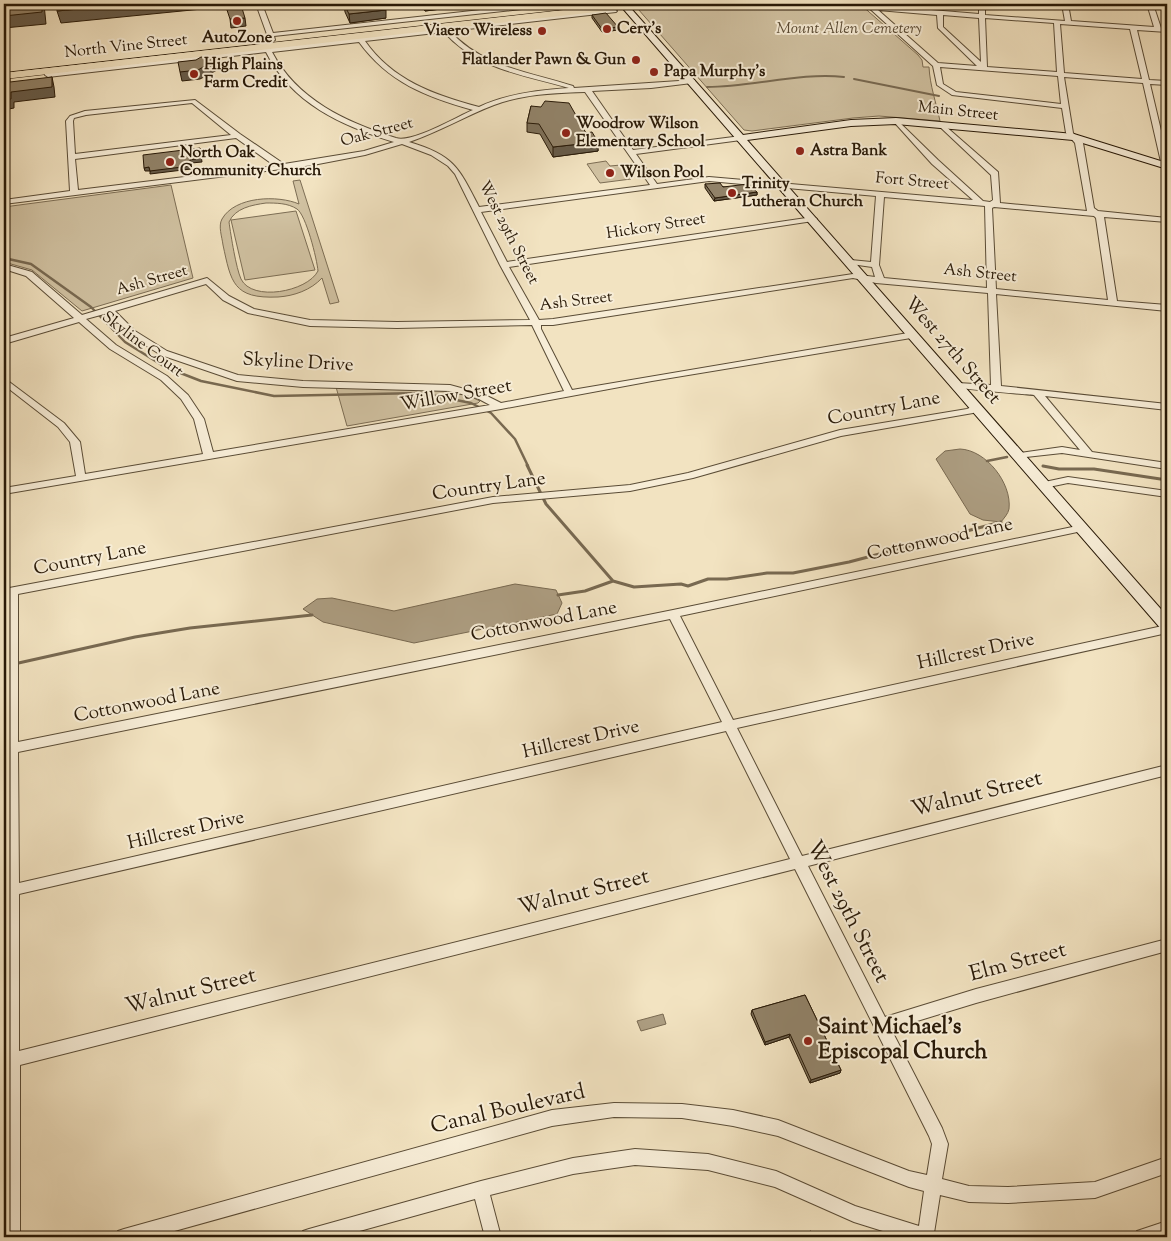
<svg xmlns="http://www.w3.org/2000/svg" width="1171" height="1241" viewBox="0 0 1171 1241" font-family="'Sorts Mill Goudy',serif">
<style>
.green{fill:#d0c1a1;stroke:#7c6d54;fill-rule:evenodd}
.water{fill:#ad9e82;stroke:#786951}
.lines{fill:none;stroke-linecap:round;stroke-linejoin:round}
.stream-far2{stroke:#786951;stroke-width:2}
.stream-far1{stroke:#786951;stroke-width:2.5}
.stream{stroke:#786951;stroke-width:3}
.street-casing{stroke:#5a4c36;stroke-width:2}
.secondary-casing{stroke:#281907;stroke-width:2}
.primary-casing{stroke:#281907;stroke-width:1}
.street{fill:#f7edd7;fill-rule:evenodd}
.secondary{fill:#f7edd7;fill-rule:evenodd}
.primary{fill:#f2e3c1;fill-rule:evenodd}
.wall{fill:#7d7059;stroke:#281907}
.shaded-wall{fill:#665b49;stroke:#281907}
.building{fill:#918268;stroke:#281907}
.poi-dot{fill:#8f2418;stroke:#f7edd7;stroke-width:2}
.labels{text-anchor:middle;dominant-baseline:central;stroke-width:4;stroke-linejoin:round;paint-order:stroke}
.far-poi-label{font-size:16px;font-weight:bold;fill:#281907;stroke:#f7edd7;text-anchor:start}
.far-park-label{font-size:16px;font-style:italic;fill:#5a4b35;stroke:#f7edd7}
.far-street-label{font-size:16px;fill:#281907;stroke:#f7edd7}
.street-label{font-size:19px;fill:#281907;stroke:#f7edd7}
.near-street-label{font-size:22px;fill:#281907;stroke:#f7edd7}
.near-poi-label{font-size:22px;font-weight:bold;fill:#281907;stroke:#f7edd7;text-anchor:start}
</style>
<rect width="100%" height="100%" fill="#f2e3c1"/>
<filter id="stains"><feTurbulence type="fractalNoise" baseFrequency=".004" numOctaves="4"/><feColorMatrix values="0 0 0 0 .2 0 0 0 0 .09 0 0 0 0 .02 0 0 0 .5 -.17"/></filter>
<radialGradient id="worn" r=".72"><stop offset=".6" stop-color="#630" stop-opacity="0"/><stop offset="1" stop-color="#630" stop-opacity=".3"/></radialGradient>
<path class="green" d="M662 4H860L918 55 922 60 923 67H929C930 86 936 102 940 121L879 116 853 118 752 131 744 130 638 9 643 6Z
M606 161 610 166 621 165 631 179 600 183 587 164Z
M300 180 339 302 330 304 322 278C311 290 294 296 278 297 233 299 231 282 223 245 222 237 218 226 222 219 235 196 278 195 299 204L293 181ZM266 203C276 203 288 203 297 209 306 215 317 259 318 271 307 292 252 302 241 279 236 268 231 236 229 222 235 208 252 205 266 203Z
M171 185 193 278 82 311 32 270 4 262V207Z
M296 211 315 270 245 280 231 220Z
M336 387C374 389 448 384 480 401L478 403 347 426Z"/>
<path class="water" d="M960 449C986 450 1012 483 1009 509 1008 514 1004 518 1001 522L983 520 970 514 936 459 945 451Z
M515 584 556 590 562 603 557 614 414 643 323 622 303 609 317 599 332 598 394 611Z
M663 1014 666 1024 641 1031 637 1021Z"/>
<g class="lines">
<path class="stream-far2" d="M854 79 939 96
M707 87C752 87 801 72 844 77"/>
<path class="stream-far1" d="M4 258 31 264 91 307 125 342 165 367 201 381 274 396 421 393 471 403 491 413 515 439 528 466
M987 461 1007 457"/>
<path class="stream" d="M527 465 546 504 613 581 634 587 681 584 688 586 708 579H727L767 573H793L849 562 1001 522
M1043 466 1059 469H1094L1167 480
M558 595 585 591 613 581
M14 664 135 637 190 628 312 615"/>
<defs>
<path id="street" d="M256 4H262L273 33 536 4H553L550 6 274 36 275 40 272 42 269 40Z
M979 4H985V15L1065 21 1062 4H1068L1071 21 1154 27 1147 4H1153L1161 28H1167V32L1137 30 1149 80 1167 81V85L1150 84 1167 156V168H1164L1161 162 1143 83 1064 77 1073 133 1083 143 1094 208 1098 211 1167 218V222L1104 217 1117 301 1167 305V311L996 294 1001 386 1167 404V410L1045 396 1092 452 1167 463V469L1062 453 1017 458 1015 456 1017 454 1020 453 1062 447 1080 450 1034 395C1022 394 957 389 953 386L958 383 991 385 988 293 876 283 853 278 553 325H541V329L572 390 914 332 917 333V337L652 381 501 409 4 494V488L76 476 70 442 58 427 4 385V378L64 423 80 442 85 474 203 454 194 419 181 399 161 380 110 349 79 322 4 344V338L74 318 26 276 4 269V264L32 272 82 315 207 278 229 296 254 309 310 320 397 322 530 320 500 265 455 174 448 166 431 155 402 144 365 155 313 165 4 204V200L70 191 66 121 70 116 85 111 195 100 240 134 284 164 364 151 394 142C342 126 291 103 266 52L48 77 45 75V70H49L51 73 614 9 617 11 616 12 450 31C482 67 529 72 573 86L574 88 694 80 695 81 692 83 651 88 592 91 633 150 741 136 745 138 741 140 636 154 657 184 709 177 973 200 932 164 894 122V120L896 119 938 160 983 201 990 202 993 200 991 175 939 126V124H943L998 172 1000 203 1087 211 1075 143 1066 133 1062 108 952 95 937 85 933 66 868 7 871 5 979 14ZM878 10 937 15 938 28 977 66 938 63ZM943 15 979 18 981 62 943 27ZM985 18 1054 23 1057 72 987 67ZM1060 24 1130 29 1142 79 1064 73ZM444 32C478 70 522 74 569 88 538 90 506 94 479 107 434 95 392 80 365 41ZM359 42C388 82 426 97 473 110 456 117 413 143 396 138 346 122 297 100 272 52ZM940 67 1058 76 1061 104 956 92 943 84ZM585 92 650 185 479 207C459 168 454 155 409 142 439 132 465 116 494 105 523 94 555 93 585 92ZM192 103 231 135 75 154 73 121 74 118 86 115ZM236 138 275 166 78 190 75 159ZM709 181 876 196 871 262 851 260 847 262 851 264 872 267 875 277 853 274 553 319 539 320 509 267 813 221 817 219 813 217 507 262 481 212ZM884 197 985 206 987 288 884 278 879 265ZM994 207 1094 216 1096 218 1108 300 996 289 992 208ZM206 284 223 300 248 313 310 326 397 328 532 325 564 391 501 403 483 394 450 385 303 381 238 375 167 351 135 331 115 311ZM108 313 129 335 161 355 237 381 303 387 450 391 477 398 490 405 213 452 204 419 188 395 167 376 116 345 86 319Z
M976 405 981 408 973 413 841 436 693 478 630 491 493 503 18 594V742L673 610 1082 525 1086 526 1087 528 1082 531 680 616 733 720 1167 625V633L737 728 802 856 1167 765V775L808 866 885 1017 976 989 1167 939V951L976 1003 891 1029 942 1128 948 1144 942 1179 969 1186 1008 1187 1095 1182 1167 1157V1173L1095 1198 1008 1203 969 1202 940 1195 934 1233 935 1237H902L854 1222 775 1187 708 1170 635 1165 573 1174 490 1195 501 1237H485L475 1199 338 1237H301L303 1231 309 1229 481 1181 573 1158 635 1149 708 1154 776 1171 855 1206 919 1226 924 1191 909 1187 778 1136 733 1126 682 1118 614 1117 552 1126 153 1237H116L118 1231 124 1229 552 1110 614 1103 682 1104 733 1110 778 1120 909 1171 927 1175 932 1144 929 1136 795 869 20 1065V1237H4L5 898H4V886H5L6 596 4 597V589L493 497 630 485 688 473 840 430 967 409ZM670 619 722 722 19 883 18 752ZM726 731 790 859 19 1051V894Z
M1068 477 1167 491V497L1068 483 1044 488 1039 485 1040 483Z
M1167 1221V1237H1135L1137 1231Z"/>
<path id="secondary" d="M619 4H627L743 135 851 120 896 118 1074 134 1167 163V169L1073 140 896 124 851 126 747 140 1167 616V631L1162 630Z"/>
<path id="primary" d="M617 4H645L640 7 4 79V73Z"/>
</defs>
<use href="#street" class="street-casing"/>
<use href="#secondary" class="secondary-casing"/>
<use href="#primary" class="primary-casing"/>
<use href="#street" class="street"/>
<use href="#secondary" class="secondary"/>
<use href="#primary" class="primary"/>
</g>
<path class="wall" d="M344 4 386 18 350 23 345 12Z
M421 4H440L441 9 425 11Z
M592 15 618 30 602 32 592 18Z
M531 106 586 133 598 142V151L553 157 540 134 527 132V123Z
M705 184 757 192V195L714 201 705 188Z
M805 995 841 1070 840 1073 810 1083 789 1037 765 1045 751 1014 752 1010Z"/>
<path class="shaded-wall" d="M42 4H44L46 24 4 28V16Z
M132 4H201L202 9 61 23 57 11Z
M424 4H440L441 9 425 11Z
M386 10V18L350 23 349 14Z
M245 18 246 26 231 28 230 19Z
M618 27V30L602 32V29Z
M217 59 219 69 200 79 182 81 180 72Z
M52 77 54 87 55 97 14 102V108L4 110V100L11 92Z
M598 142V151L553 157V147Z
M200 148 202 162 191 163V169L150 174V171L190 160Z
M149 167 150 171H145L144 168Z
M757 192V195L714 201 715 198Z
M790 1034 789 1037 765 1045V1042Z
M841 1070 840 1073 810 1083 811 1080Z"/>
<path class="building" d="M4 4H42V12L4 16Z
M57 4H132L57 11Z
M344 4H383L386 10 349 14Z
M241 5 245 18 230 19 226 7Z
M606 13 618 27 602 29 592 15Z
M201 57 217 59 198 70 180 72 178 62 196 60Z
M52 77V87L11 92V99L4 100V79L10 78V82Z
M545 101 569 103 586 133 592 132 598 142 553 147 539 124 527 123 531 106 541 107Z
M200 148 201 158 190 160V166L150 171 149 167 144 168 143 155Z
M720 183 723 187 748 184 757 192 715 198 705 184Z
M805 995 841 1070 811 1080 790 1034 765 1042 752 1010Z
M811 1231 814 1237H792Z"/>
<g class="poi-dot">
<circle cx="237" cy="21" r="5"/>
<circle cx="607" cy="29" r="5"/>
<circle cx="542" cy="31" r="5"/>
<circle cx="636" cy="60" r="5"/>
<circle cx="654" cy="72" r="5"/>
<circle cx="194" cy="74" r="5"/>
<circle cx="566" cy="133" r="5"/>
<circle cx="800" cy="151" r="5"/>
<circle cx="170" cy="162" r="5"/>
<circle cx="610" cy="173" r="5"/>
<circle cx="732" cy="193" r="5"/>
<circle cx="808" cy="1041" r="5"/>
</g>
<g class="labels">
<g class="far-poi-label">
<text x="617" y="29">Cerv's</text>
<text x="532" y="31" text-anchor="end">Viaero Wireless</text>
<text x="237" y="38" text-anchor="middle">AutoZone</text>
<text x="626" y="60" text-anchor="end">Flatlander Pawn &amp; Gun</text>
<text x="204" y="65">High Plains<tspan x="204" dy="18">Farm Credit</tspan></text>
<text x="664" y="72">Papa Murphy's</text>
<text x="576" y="124">Woodrow Wilson<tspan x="576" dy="18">Elementary School</tspan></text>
<text x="810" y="151">Astra Bank</text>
<text x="180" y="153">North Oak<tspan x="180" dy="18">Community Church</tspan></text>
<text x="620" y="173">Wilson Pool</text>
<text x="742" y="184">Trinity<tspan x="742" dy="18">Lutheran Church</tspan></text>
</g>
<g class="far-park-label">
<text x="849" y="29">Mount Allen Cemetery</text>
</g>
<g class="far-street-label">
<text transform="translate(126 47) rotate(-6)">North Vine Street</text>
<text transform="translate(958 112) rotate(6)">Main Street</text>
<text transform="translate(377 133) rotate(-15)">Oak Street</text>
<text transform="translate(912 182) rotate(5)">Fort Street</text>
<text transform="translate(656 227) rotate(-9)">Hickory Street</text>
<text transform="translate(508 233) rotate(63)">West 29th Street</text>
<text transform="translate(980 274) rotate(6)">Ash Street</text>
<text transform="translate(152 281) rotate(-16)">Ash Street</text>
<text transform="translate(576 302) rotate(-7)">Ash Street</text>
<text transform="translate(142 345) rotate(37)">Skyline Court</text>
</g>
<g class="street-label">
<text transform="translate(952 351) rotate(49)">West 27th Street</text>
<text transform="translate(298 363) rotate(3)">Skyline Drive</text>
<text transform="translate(456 396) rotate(-10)">Willow Street</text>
<text transform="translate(884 409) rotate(-11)">Country Lane</text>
<text transform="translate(489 487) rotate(-8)">Country Lane</text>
<text transform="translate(940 540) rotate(-12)">Cottonwood Lane</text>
<text transform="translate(90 559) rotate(-11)">Country Lane</text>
<text transform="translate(544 622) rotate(-11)">Cottonwood Lane</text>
<text transform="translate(976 652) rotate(-12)">Hillcrest Drive</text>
<text transform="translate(147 703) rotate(-11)">Cottonwood Lane</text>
<text transform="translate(581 740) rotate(-13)">Hillcrest Drive</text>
<text transform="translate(186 831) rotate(-13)">Hillcrest Drive</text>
</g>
<g class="near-street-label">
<text transform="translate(977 795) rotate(-14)">Walnut Street</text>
<text transform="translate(584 893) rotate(-14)">Walnut Street</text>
<text transform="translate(847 912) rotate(63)">West 29th Street</text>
<text transform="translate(1018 963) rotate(-15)">Elm Street</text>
<text transform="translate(191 992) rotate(-14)">Walnut Street</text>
<text transform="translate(508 1110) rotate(-13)">Canal Boulevard</text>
</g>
<g class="near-poi-label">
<text x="818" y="1028">Saint Michael's<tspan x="818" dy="25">Episcopal Church</tspan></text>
</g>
</g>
<rect width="1171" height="1241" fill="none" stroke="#f2e3c1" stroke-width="20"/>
<rect x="5" y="5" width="1161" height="1231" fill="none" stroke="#281907" stroke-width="2.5"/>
<rect x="10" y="10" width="1151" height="1221" fill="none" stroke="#281907"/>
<rect width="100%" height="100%" filter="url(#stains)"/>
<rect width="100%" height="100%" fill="url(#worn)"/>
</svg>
